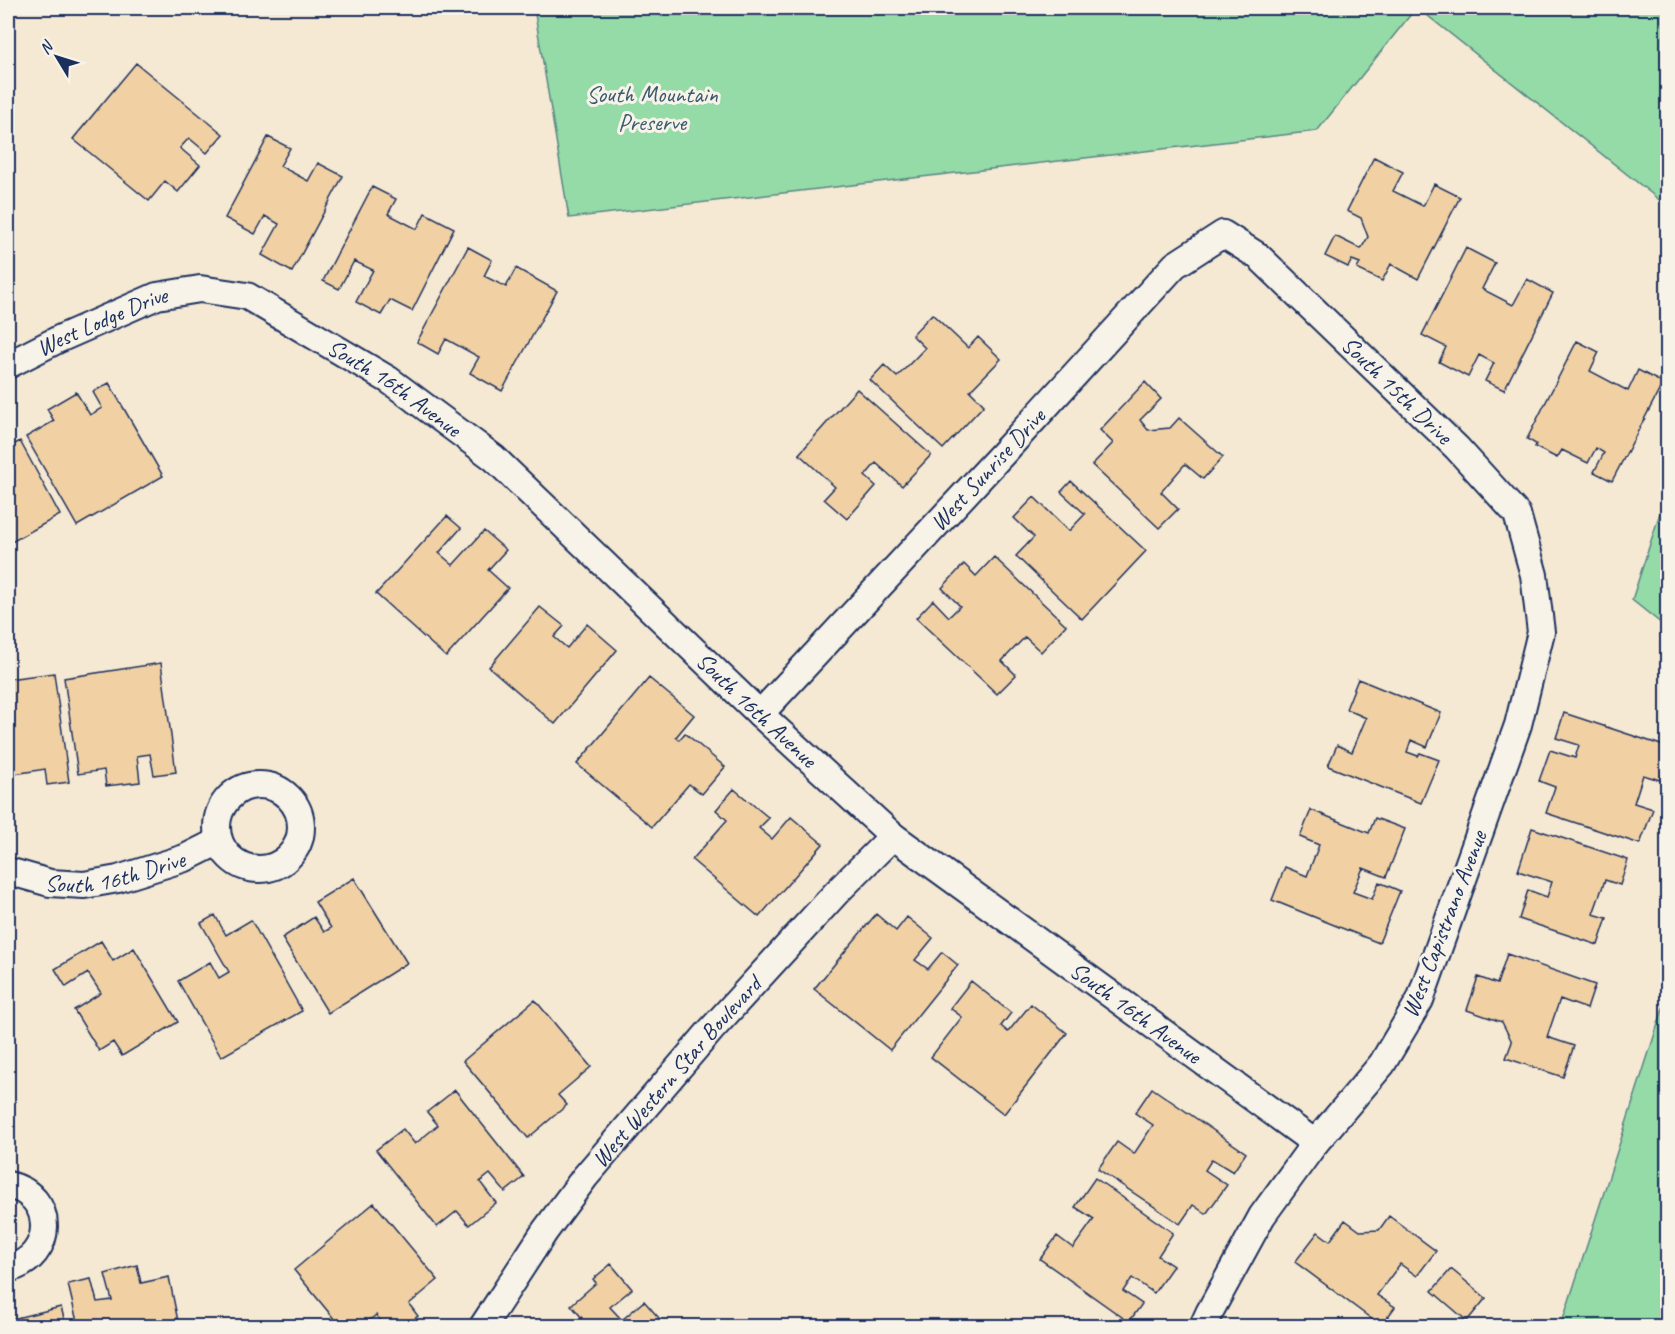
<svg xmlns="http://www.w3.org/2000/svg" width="1675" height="1334" viewBox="0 0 1675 1334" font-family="Caveat,sans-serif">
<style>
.green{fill:#95dba8;stroke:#588583;stroke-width:1.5}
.building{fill:#f1d1a3;stroke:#1b2f5e;stroke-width:1.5}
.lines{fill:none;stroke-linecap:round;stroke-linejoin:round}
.street-casing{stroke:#1b2f5e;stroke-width:30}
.path{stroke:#1b2f5e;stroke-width:4;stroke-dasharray:4.5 4.5;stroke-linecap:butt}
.street{stroke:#f7f3e8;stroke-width:26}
.labels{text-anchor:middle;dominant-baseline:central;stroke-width:6;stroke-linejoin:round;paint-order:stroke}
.park-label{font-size:24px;fill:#3a5a70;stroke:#f7f3e8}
.street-label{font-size:24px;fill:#1b2f5e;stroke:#f7f3e8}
</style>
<rect width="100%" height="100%" fill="#f5e9d3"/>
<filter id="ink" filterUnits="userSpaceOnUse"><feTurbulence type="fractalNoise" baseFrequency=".0167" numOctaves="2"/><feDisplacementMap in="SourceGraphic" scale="12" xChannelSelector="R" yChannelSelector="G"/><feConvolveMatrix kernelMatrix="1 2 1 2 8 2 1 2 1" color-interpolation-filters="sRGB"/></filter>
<g filter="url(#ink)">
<path class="green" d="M534 8H1416L1317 131 569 218Z
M1418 8H1667V206Z
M1667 491 1668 628H1667L1632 600Z
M1667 996V1326H1561Z"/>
<path class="building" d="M136 63 223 134 207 153 189 138 180 148 200 165 178 192 165 181 149 201 73 139Z
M268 137 290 148 280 166 308 181 318 163 343 176 292 272 262 255 279 224 265 216 255 234 225 218Z
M1374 157 1403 172 1393 191 1423 206 1434 184 1460 197 1418 279 1391 264 1382 281 1357 269 1360 263 1352 260 1348 267 1325 256 1335 236 1361 249 1368 237 1361 218 1347 211Z
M372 187 396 199 388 214 417 229 425 213 454 228 412 311 390 300 381 315 356 302 373 270 354 261 339 289 323 281Z
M468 247 492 260 484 276 506 287 516 268 557 291 502 391 470 373 479 357 446 339 438 354 417 342Z
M1466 248 1495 263 1482 289 1513 305 1527 279 1553 293 1504 390 1485 381 1494 363 1479 355 1468 377 1439 362 1446 347 1422 335Z
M932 314 968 348 978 337 1001 359 970 391 984 405 943 449 870 380 884 365 897 377 925 348 912 335Z
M1577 341 1599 352 1590 371 1628 391 1638 370 1663 383 1612 481 1594 472 1604 453 1596 448 1588 463 1562 450 1557 458 1535 447 1536 444 1527 439Z
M1145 382 1161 399 1140 420 1148 430 1170 428 1179 418 1223 457 1203 479 1185 464 1161 492 1178 509 1159 528 1092 465 1113 443 1100 430Z
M109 383 163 476 77 526 26 437 54 421 47 409 76 392 90 415 102 408 93 392Z
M857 389 931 455 902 486 876 463 865 476 876 486 847 519 824 499 835 487 799 454Z
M20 441 60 515 8 544V448Z
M1071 481 1146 551 1082 619 1016 556 1034 537 1014 518 1034 497 1069 531 1085 514 1061 492Z
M447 516 461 528 439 553 453 565 484 531 506 550 488 570 508 588 446 657 376 594Z
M994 557 1066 625 1041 652 1025 637 1002 661 1016 675 997 694 916 618 933 600 949 617 960 606 942 588 964 564 976 576Z
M540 607 564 626 554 637 567 648 587 624 617 650 555 724 489 667Z
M161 663 176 772 154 775 150 754 137 756 140 782 106 786 104 770 78 774 64 678Z
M54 673 69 782 47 785 45 769 8 775V679Z
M649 678 694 715 676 737 679 740 685 733 725 767 702 794 689 784 652 827 577 764Z
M1358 679 1441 713 1427 747 1411 740 1407 752 1418 756 1420 753 1439 760 1421 803 1328 766 1337 745 1352 752 1366 718 1346 709Z
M1564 713 1661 745 1668 756 1660 780 1643 775 1634 803 1653 809 1640 844 1546 813 1555 787 1539 781 1550 750 1575 758 1579 745 1556 738Z
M734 789 769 818 759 828 772 839 791 817 823 844 759 917 692 860 727 820 716 810Z
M1311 810 1369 833 1375 818 1405 829 1386 877 1363 868 1353 892 1372 899 1379 882 1400 891 1379 943 1272 900 1285 867 1307 876 1319 845 1300 837Z
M1532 828 1628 860 1620 885 1605 880 1593 914 1607 918 1598 945 1519 919 1528 890 1547 897 1552 882 1518 871Z
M354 878 407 963 328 1013 282 938 314 917 324 932 331 928 315 902Z
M876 914 896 931 907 917 933 938 915 960 928 969 942 952 958 965 890 1050 814 989Z
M215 915 226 935 251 920 302 1011 221 1057 178 981 210 962 219 978 229 972 201 923Z
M101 941 113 961 134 948 178 1022 122 1056 113 1042 99 1051 74 1010 101 993 88 973 66 987 55 969Z
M1507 954 1595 985 1587 1009 1560 999 1547 1037 1574 1046 1563 1077 1506 1058 1512 1042 1502 1022 1467 1010 1478 977 1497 984Z
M971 981 1011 1013 1001 1026 1008 1032 1031 1004 1067 1033 1004 1114 931 1057 962 1017 950 1008Z
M535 1000 591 1067 558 1095 567 1105 528 1138 463 1061Z
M1152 1088 1246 1153 1233 1172 1212 1159 1205 1170 1227 1185 1206 1214 1193 1205 1180 1224 1098 1169 1117 1142 1134 1154 1153 1125 1135 1113Z
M455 1090 524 1177 505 1192 490 1174 480 1182 496 1203 469 1225 457 1211 437 1227 376 1150 403 1129 415 1144 438 1125 427 1112Z
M1095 1178 1173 1233 1158 1256 1173 1266 1154 1293 1132 1278 1123 1291 1142 1304 1129 1322 1040 1259 1057 1236 1073 1248 1094 1219 1075 1207Z
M374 1203 438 1280 409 1304 418 1316 405 1326H385L376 1315 365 1324 367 1326H340L294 1270Z
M1389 1216 1436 1251 1417 1276 1400 1264 1377 1295 1395 1307 1381 1326 1295 1262 1318 1232 1330 1241 1345 1220 1360 1231 1379 1230Z
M611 1264 632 1289 610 1307 622 1320 644 1301 666 1326H572L582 1318 571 1305 596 1283 593 1279Z
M137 1265 141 1283 169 1277 179 1326H78L68 1284 91 1279 97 1302 112 1300 105 1274Z
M1451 1269 1486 1298 1467 1321 1432 1291Z
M61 1307 66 1326H10L8 1320Z"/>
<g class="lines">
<defs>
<g id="street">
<path id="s1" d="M8 365 59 339 157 296 200 289 247 296 389 380 494 458 760 714 893 836 1315 1143"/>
<path id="s2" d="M760 714 1005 451 1175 265 1223 234 1258 256 1457 448 1517 514 1534 575 1541 632 1518 725 1420 1000 1382 1064 1315 1143 1262 1216 1209 1313 1203 1326"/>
<circle cx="259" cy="827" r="42"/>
<path id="s3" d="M8 871 50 883 84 885 118 879 185 858 219 841"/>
<path d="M8 1185C56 1195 56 1257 8 1269"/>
<path id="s4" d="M483 1326 545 1231 585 1177 711 1030 837 892 893 836"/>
</g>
</defs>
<use href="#street" class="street-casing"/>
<path class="path" d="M1665 1326 1668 1307"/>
<use href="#street" class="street"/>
</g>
</g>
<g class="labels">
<g class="park-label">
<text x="652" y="94">South Mountain<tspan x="652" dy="28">Preserve</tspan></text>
</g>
<g class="street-label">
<text stroke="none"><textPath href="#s1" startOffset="104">West Lodge Drive</textPath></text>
<text stroke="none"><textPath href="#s1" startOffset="429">South 16th Avenue</textPath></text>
<text stroke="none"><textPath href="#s2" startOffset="903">South 15th Drive</textPath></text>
<text stroke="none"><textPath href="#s2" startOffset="334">West Sunrise Drive</textPath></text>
<text stroke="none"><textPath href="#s1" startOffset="915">South 16th Avenue</textPath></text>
<text stroke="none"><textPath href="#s3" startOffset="110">South 16th Drive</textPath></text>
<text transform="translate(1444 924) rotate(-69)">West Capistrano Avenue</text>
<text stroke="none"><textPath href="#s1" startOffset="1401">South 16th Avenue</textPath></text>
<text stroke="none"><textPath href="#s4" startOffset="320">West Western Star Boulevard</textPath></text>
</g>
</g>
<rect width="1675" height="1334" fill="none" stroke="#f7f3e8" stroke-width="30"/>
<rect x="15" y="15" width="1645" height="1304" fill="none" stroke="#1b2f5e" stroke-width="2" filter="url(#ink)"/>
<g transform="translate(57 57) rotate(308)" stroke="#f7f3e8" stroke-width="4.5" paint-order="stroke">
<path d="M0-4.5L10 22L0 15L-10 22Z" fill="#1b2f5e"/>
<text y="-9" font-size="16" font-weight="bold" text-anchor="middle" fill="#1b2f5e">N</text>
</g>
</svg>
